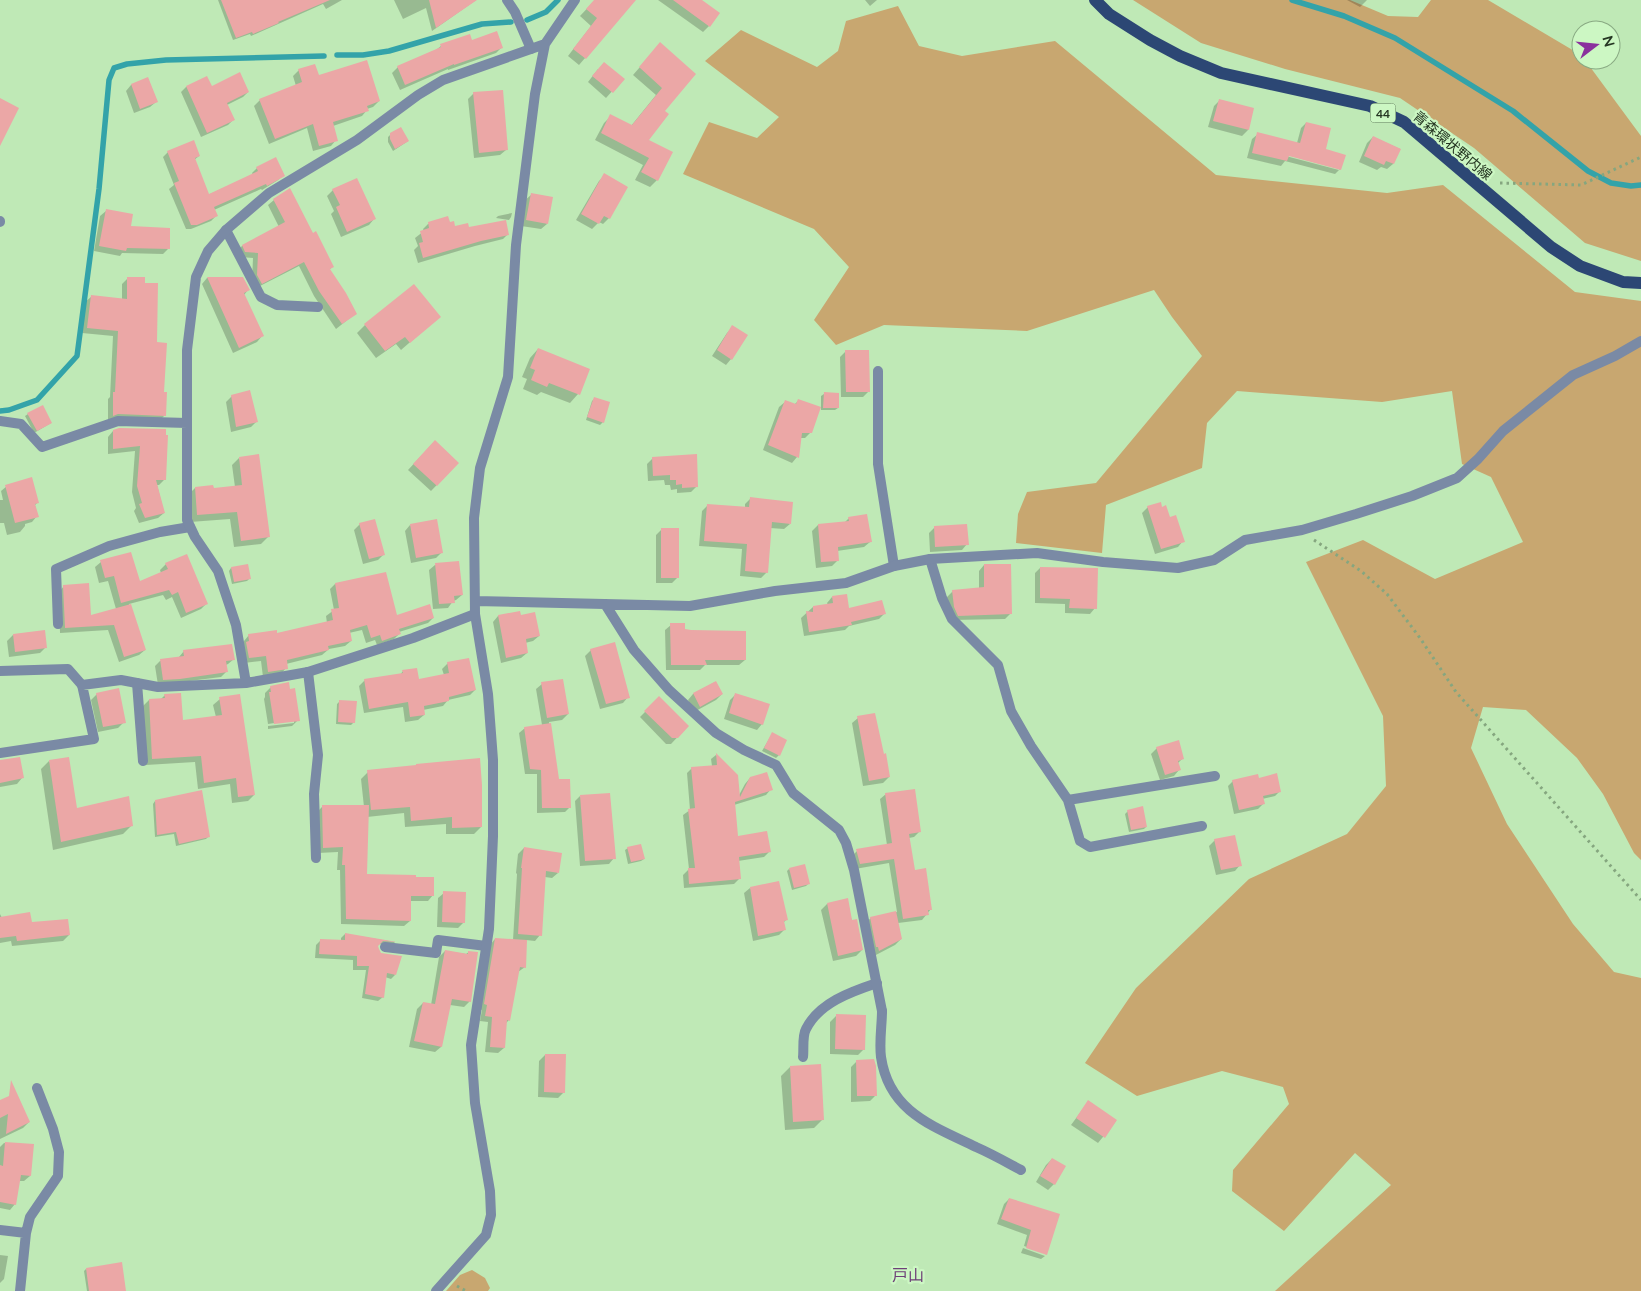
<svg xmlns="http://www.w3.org/2000/svg" width="1641" height="1291" viewBox="0 0 1641 1291" font-family="Lato,'Noto Sans JP',sans-serif">
<style>
.green{fill:#c8a770}
.shadow{fill:#0003;fill-rule:evenodd}
.lines{fill:none;stroke-linecap:round;stroke-linejoin:round}
.stream{stroke:#33a3a9;stroke-width:5.5}
.building{fill:#eba7a6}
.path{stroke:#85a67f;stroke-width:3;stroke-dasharray:2.5 4;stroke-linecap:butt}
.service{stroke:#7a8aa5;stroke-width:10}
.minor{stroke:#7a8aa5;stroke-width:10}
.primary{stroke:#2c4774;stroke-width:12}
.labels{text-anchor:middle;dominant-baseline:central;stroke-width:4.5;stroke-linejoin:round;paint-order:stroke}
.shield{fill:#ccf7c3;stroke:#577052;stroke-width:1}
.shield-label{font-size:12px;font-weight:bold;fill:#253622}
.street-label{font-size:14px;fill:#253622;stroke:#ccf7c3}
.quarter-label{font-size:16px;fill:#6d4077;stroke:#ccf7c3}
</style>
<rect width="100%" height="100%" fill="#bfe9b6"/>
<path class="green" d="M1133 0H1350L1388 16 1418 17 1431 0H1488L1581 55V60H1585L1641 136V261L1585 243 1474 148 1400 98 1285 69 1201 43Z
M898 6 919 46 962 56 1055 41 1216 175 1387 193 1443 185 1575 292 1641 301V860L1634 853 1603 794 1577 758 1526 710 1483 707 1471 748 1507 824 1573 924 1614 972 1641 978V1291H1275L1391 1185 1355 1153 1284 1231 1232 1191 1233 1170 1289 1104 1283 1087 1222 1071 1137 1096 1085 1063 1136 988 1249 879 1347 834 1386 786 1383 716 1306 562 1363 540 1435 579 1523 542 1491 477 1462 464 1452 391 1382 402 1237 391 1207 423 1202 468 1106 505 1102 553 1016 543 1018 514 1027 492 1096 483 1202 356 1172 317 1154 290 1027 331 884 325 836 345 814 320 849 267 814 229 683 174 709 122 757 138 779 117 705 61 741 30 817 67 838 51 846 21Z
M472 1270 485 1278 490 1288 488 1291H446L460 1275Z"/>
<path class="shadow" d="M218 0H342L326 9 323 4 251 36 250 34 233 40Z
M394 0H476L432 31 426 8 403 19Z
M595 0H635L579 65 568 56 591 26 580 16Z
M658 0H700L709 26 703 32Z
M865 0H877L870 6Z
M1347 0H1367L1360 7Z
M471 42 502 47 496 53 448 70V69L400 90 392 73 398 67 436 50 441 46Z
M660 44 663 111 647 140 657 180 650 187 635 180 643 165 595 140 604 123 611 116 631 126 656 95 633 75Z
M598 69 623 79 606 98 588 82Z
M299 70 318 77 379 101 373 107 367 109V110L362 116 333 126 336 140 331 146 313 151 307 128 269 144 254 106 260 100 296 86 293 76Z
M207 78 211 87 248 92 243 97 227 105 233 120 228 125 201 137 181 92 186 87Z
M148 79 156 102 150 107 134 113 126 91 131 85Z
M474 93 506 150 500 155 474 158 468 99Z
M1220 100 1253 109 1248 130 1242 136 1208 127 1214 106Z
M1306 123 1324 150 1340 169 1335 174 1285 161 1281 166 1247 158 1252 139 1258 134 1297 143 1301 128ZM1283 153 1339 168V170L1282 155Z
M391 134 408 141 393 151 388 142V137Z
M1373 137 1400 149 1393 164 1387 169 1381 167 1377 170 1359 162 1367 143Z
M168 152 199 156 194 160 208 195 253 175 252 173 257 168 283 175 278 180 262 190 261 189 214 210 216 216 211 221 191 229H186L169 189 174 185 163 157Z
M605 175 626 188 609 218 603 224 599 222 592 229 576 220 599 181Z
M333 190 374 219 369 225 341 237 331 214 334 211 327 196Z
M531 195 547 224 541 229 521 226 525 200Z
M274 200 313 235 332 267 329 270 355 314 336 329 314 296 299 266 256 288 252 281 253 258 240 257 237 251 242 246 279 227 268 205Z
M106 211 130 228 168 249 163 254 122 253 120 256 94 251 100 216Z
M512 213 511 217 509 220 496 218 498 216Z
M447 218 449 224 454 228 508 234 503 239 475 246 418 263 414 250 418 246 415 238 424 231 423 229 428 224Z
M128 278 156 343 165 415 159 421 108 420V399L110 397 113 336 82 333 85 302 91 297 122 300V284Z
M207 278H242L248 290 244 295 262 336 257 342 233 353 202 284Z
M439 317 401 350 396 344 376 358 357 333 365 325Z
M733 327 731 359 726 365 712 356 727 333Z
M538 349 578 394 570 403 541 392 537 395 523 389 527 379 522 377 530 358Z
M846 351 869 391 863 397H841L840 357Z
M824 394 838 408 835 410H821V396Z
M232 396 257 421 251 427 231 432 226 402Z
M595 398 603 422 600 425 586 420 592 401Z
M798 401 811 432 805 438H800L797 457 792 463 763 450 779 407 785 402 794 405Z
M28 414 51 423 34 433 25 416Z
M165 430 164 480 159 485H157L164 513 158 518 139 523 134 511 136 508 132 492 135 451 108 454V437L113 431Z
M435 441 458 463 431 491 408 470Z
M239 458 269 536 261 544 234 547 230 519 190 522 188 495 195 488 212 490 235 487 232 465Z
M653 458 697 486 691 492 677 493V489L671 490 670 485H665L664 480 648 481 647 464Z
M7 486 38 502 35 505 37 516 32 522 25 524V526L20 532 7 535 4 523H0V500H3L1 491Z
M751 498 790 524 784 529 770 528 767 572 761 578 740 576 742 549 699 546 702 511 708 505 745 508V504Z
M1148 507 1162 508 1183 541 1178 547 1155 554 1142 513Z
M849 518 870 542 864 547 837 551 838 560 832 566 816 568 812 531 818 525 844 523Z
M360 524 383 555 378 560 363 564 354 530Z
M410 525 442 552 436 558 411 563 405 531Z
M935 527 967 544 962 550 930 552 929 533Z
M662 529 678 577 672 583H656V535Z
M101 562 139 583 161 573 160 570 166 564 207 603 201 609 181 618 172 597 166 600 163 595 129 604 145 650 139 655 119 662 108 630 60 633 59 592 64 586 90 617 116 609 108 581 99 583 95 567Z
M458 562 462 595 456 600 453 601 448 608 433 609 429 570 435 565Z
M984 565 1011 613 1005 619 952 620 949 613 947 597 953 591 979 589V571Z
M231 568 250 578 247 581 232 584 229 571Z
M1040 568 1095 608 1090 614 1065 613V604L1035 603V573Z
M385 573 396 617 433 618 428 623 399 632V634L394 639 377 645 375 640 366 643 362 630 349 633 351 641 345 646 329 649 322 655 286 664V668L281 674 263 677 261 661 244 663V641L249 635H276L327 623 326 616 334 610 330 589 335 584Z
M832 597 848 609 884 614 879 619 849 626 845 630 804 636 801 618 813 607 828 605 827 603Z
M498 616 520 617 539 636 533 641 525 643 527 653 521 658 501 663 493 622Z
M671 625 684 630 745 660 739 665H705L700 670H666L665 630Z
M13 635 45 648 40 653 9 657 7 641Z
M591 650 628 697 623 703 600 709 585 656Z
M184 651 234 659 228 664 226 665V672L221 677 158 685 155 666 160 661 179 658V657Z
M448 663 475 690 470 695 448 700 443 706 423 710 424 715 418 720 405 722 403 707 364 713 359 686 365 680 400 675 403 671 418 680 444 675 442 669Z
M715 682 722 694 716 700 694 712 688 700 693 694Z
M542 684 568 714 562 720 549 722 558 781 570 807 565 812 537 813V774H525L519 733 525 728 542 725 536 689Z
M271 687 298 720 292 726 268 729V726L294 723V720L268 724 264 699 265 697V693Z
M97 694 124 722 118 728 98 732 91 700Z
M736 694 762 724 757 730 724 719 730 700Z
M165 695 182 721 216 717 213 705 220 699 254 795 248 801 232 803 230 784 198 789 195 762 146 765 143 706 149 700 161 699Z
M659 698 688 726 671 744H666L640 717Z
M340 701 354 722 351 725 336 724 337 704Z
M858 718 889 777 883 783 863 786 852 723Z
M772 734 779 755 776 758 762 751Z
M1157 748 1183 758 1177 764 1179 770 1174 776 1160 780 1151 754Z
M716 755 737 775 738 797 745 784 750 778 771 789 766 795 734 805 737 838 769 852 764 857 738 861 739 879 734 884 684 888 683 875 689 869 683 815 690 810 687 773 692 768 712 766 711 759Z
M49 761 76 810 132 825 123 834 53 850 41 769Z
M0 762 22 778 17 784 0 787Z
M368 772 481 827 474 834H446V824L405 827 404 813 367 817 366 876 433 895 428 901H410V921L404 926 341 924 340 870H337L338 852 318 853 317 812 322 807H364L361 779Z
M1258 779 1280 791 1275 796 1262 799 1263 804 1258 809 1234 814 1228 786 1233 781Z
M886 794 919 832 914 837 909 838 914 872 931 909 922 920 898 923 901 939 895 945 874 956 865 923 871 918 897 912 889 863 855 869 852 856 857 851 887 845 880 799Z
M580 796 614 858 609 864 580 866 575 801Z
M155 801 208 837 206 839 176 846 174 834 155 837 153 804Z
M1128 811 1146 827 1144 829 1129 832 1125 814Z
M1215 840 1240 865 1235 871 1216 875 1209 846Z
M524 848 558 873 552 878 545 877 540 935 535 941 526 940 525 967 518 972 509 1020 505 1024 504 1048 498 1053 485 1052 488 1022 480 1021 482 1010 480 1009 490 945 495 939 513 940 517 874 516 873 518 854Z
M628 848 644 859 641 861 628 864 625 850Z
M789 869 809 883 806 886 792 890 787 871Z
M750 888 786 920 783 923 784 930 779 935 753 941 744 893Z
M444 893 464 922 458 928 437 927 438 898Z
M847 900 852 922 862 950 856 956 833 961 821 910 827 904Z
M0 914 2 918 30 924 69 935 63 941 12 946 11 941 0 943Z
M345 934 395 942 392 945 378 944 377 950 395 975 391 979 385 977 383 997 378 1001 362 998 366 970H353V960L315 958 316 945 320 941 341 942V938Z
M445 951 466 954 469 952 470 1001 464 1007 450 1005 441 1047 435 1052 409 1047 417 1009 423 1003 431 1005 439 957Z
M836 1016 864 1049 858 1055 830 1054V1022Z
M545 1055 564 1092 558 1098 538 1097 539 1061Z
M857 1061 875 1096 870 1101 851 1102V1067Z
M790 1067 823 1119 814 1128 785 1130 781 1076Z
M0 1102 29 1122 23 1128 0 1139Z
M1088 1102 1116 1121 1098 1143 1071 1125Z
M4 1143 32 1145 30 1176 24 1181H19L15 1204 10 1210 0 1208V1147Z
M1052 1159 1054 1184 1048 1190 1036 1182 1046 1165Z
M1009 1199 1059 1215 1045 1255V1253L1024 1246 1027 1235 997 1224 1004 1204Z
M1023 1248 1045 1256 1041 1259 1021 1253Z
M0 1255 8 1256 4 1279 0 1283Z
M86 1269 125 1291H87L84 1271Z"/>
<g class="lines">
<path class="stream" d="M1292 0 1344 16 1395 38 1513 111 1588 171 1611 183 1631 186 1641 185
M527 20 546 12 558 0
M337 55H363L389 51 482 24 511 22
M0 411 9 410 37 400 77 356 99 189 109 80 114 68 127 64 166 60 324 56"/>
</g>
<path class="building" d="M221 0H330L278 22 279 23 253 34 252 32 236 38Z
M429 0H477L436 28Z
M594 0H636L586 59 573 49 597 18 586 9Z
M673 0H702L720 13 710 27Z
M497 31 503 48 454 65V64L405 85 397 66 441 47 440 44 470 34 472 40Z
M660 42 696 74 665 111 669 114 649 140 673 152 658 181 641 172 649 158 601 133 610 114 632 125 662 88 639 67Z
M367 60 380 101 367 106 369 111 333 122 338 141 319 146 313 124 275 139 259 99 302 82 298 69 315 64 319 75Z
M604 62 625 79 613 93 592 76Z
M240 72 249 92 227 103 235 120 207 133 186 86 207 76 212 86Z
M148 77 158 102 140 109 131 84Z
M503 90 508 150 479 153 473 92Z
M0 98 19 108 0 146Z
M1219 99 1254 108 1249 130 1213 121Z
M1306 122 1331 128 1326 149 1346 155 1341 170 1289 156 1287 161 1252 153 1257 132 1300 143Z
M401 127 409 141 395 149 390 139V133Z
M1373 136 1401 149 1394 164 1386 161 1384 165 1364 156Z
M194 140 200 156 195 158 209 194 258 171 256 167 276 157 285 176 267 186 266 184 214 207 218 216 197 225H191L174 183 179 181 167 151Z
M604 173 628 187 610 219 604 216 599 224 581 214Z
M357 178 376 219 347 232 336 207 340 205 332 189Z
M290 188 313 233 316 231 334 267 330 269 346 293 357 314 342 324 319 291 304 262 262 284 257 275 258 253 245 252 242 245 285 222 273 199Z
M531 193 553 197 548 224 526 220Z
M106 209 133 214 131 226 170 228V249L127 248 126 251 99 246Z
M448 216 450 222 454 221 455 226 468 223 469 227 506 220 509 235 481 241 423 258 419 243 423 242 420 231 429 228 428 222Z
M127 277H145V283H158L157 342 167 343 164 392H167L166 416 118 414 113 416V392H115L118 331 87 328 91 295 127 299Z
M207 277H243L250 290 244 293 264 336 239 348Z
M414 284 441 317 410 343 405 337 385 351 364 324Z
M732 325 748 335 732 360 717 350Z
M538 348 590 369 580 395 549 383 547 387 531 380 535 370 530 368Z
M845 350H869L870 392H846Z
M250 390 258 422 236 427 231 395Z
M824 392 839 393V408H823Z
M594 397 610 402 604 423 587 417Z
M798 399 821 407 812 433H802L799 458 768 445 785 400 796 404Z
M43 405 52 423 37 431 27 413Z
M119 428 166 429V435H168L166 480H156L165 513 145 518 139 504 142 503 137 486 140 446 113 449V430Z
M435 440 459 463 437 486 413 464Z
M259 454 270 537 241 541 237 512 197 515 195 487 213 485 214 488 242 485 239 457Z
M697 454 698 487 682 488V484L676 485V480H670V475L653 476 652 457Z
M32 477 39 503 35 504 39 517 15 523 5 485Z
M750 497 793 502 791 524 772 522 768 573 745 571 747 544 704 541 707 504 749 507Z
M1161 502 1162 507 1166 505 1170 517 1176 515 1185 542 1161 549 1147 506Z
M867 514 872 542 838 547 839 561 821 562 818 524 849 521 848 517Z
M375 519 385 555 369 559 359 523Z
M437 519 443 553 416 558 410 524Z
M967 524 969 545 935 547 934 526Z
M661 528H679V578H661Z
M131 552 140 581 168 569 165 563 187 554 208 604 186 613 178 592 172 595 169 590 121 603 114 576 105 578 100 560Z
M459 561 463 595 454 596 455 603 439 604 435 563Z
M248 564 251 579 234 582 231 567Z
M984 564H1011L1012 614 958 616 954 607 952 590 984 587Z
M1040 567 1098 568 1097 609 1069 608 1070 599 1040 598Z
M386 572 397 615 430 604 434 618 399 629 401 634 382 641 380 635 371 638 367 625 350 630 352 641 328 646 329 650 287 660 288 669 268 672 266 656 249 658 246 642 249 641 248 634 277 630V633L333 620 331 609 339 608 335 583Z
M89 583 91 615 131 604 146 650 124 657 114 625 65 628 63 585Z
M847 594 849 608 882 600 886 614 851 622 852 625 809 632 806 611 813 612V606L833 603 832 596Z
M520 611 521 615 535 612 540 636 526 639 528 653 506 658 498 615Z
M670 623H685V629L691 630 746 631V660H705L707 665H671Z
M45 630 47 648 15 652 13 634Z
M615 642 630 698 606 704 590 649Z
M232 644 235 660 226 661 228 672 180 679 163 680 160 659 184 656 183 650Z
M469 658 476 690 449 697V701L424 706 425 715 410 717 408 702 369 709 364 679 403 673 402 670 417 668 419 679 449 673 447 662Z
M563 679 569 714 547 718 541 682Z
M716 681 723 694 700 707 693 693Z
M289 682 290 689 295 688 300 721 274 724 269 692H271L270 686Z
M119 688 126 723 103 727 96 693Z
M181 693 183 720 222 715 219 697 240 694 255 795 238 797 236 778 204 783 201 756 152 759 149 699 165 698 164 694Z
M735 693 770 704 763 725 729 713Z
M659 696 689 726 678 738H672L644 711Z
M339 700 357 701 355 723 338 722Z
M875 713 884 754 886 753 890 777 869 781 857 716Z
M551 723 559 779H570L571 808H542L541 770 530 769 524 727Z
M772 732 787 740 780 756 764 748Z
M1179 740 1184 759 1178 761 1181 770 1165 775 1156 747Z
M716 753 738 775 740 797 750 777 767 772 773 790 735 802 738 836 767 831 771 852 739 857 741 879 689 884 688 868H695L688 809 695 808 691 767 717 765Z
M20 757 24 778 0 783V760Z
M69 757 77 808 129 796 133 826 61 842 49 760Z
M480 758 482 785V827L452 828V817L411 821 410 807 371 810 367 770 416 765V764Z
M1277 773 1281 792 1263 796 1265 804 1239 810 1232 780 1258 774 1259 778Z
M915 789 921 832 909 834 915 870 926 868 932 910H928L929 915 903 919 894 859 860 864 856 849 892 843 885 793Z
M202 790 210 837 179 844 176 832 157 835 155 800Z
M610 793 616 859 585 861 580 795Z
M322 805H369L367 874 416 875V877H434V896H411V921L346 919 345 865H342L343 847 323 848Z
M1143 806 1147 827 1131 830 1127 810Z
M1235 835 1242 866 1221 870 1214 839Z
M641 844 645 859 631 862 627 847Z
M524 847 562 853 559 873 546 871 542 936 518 934 522 868H521Z
M805 864 810 884 794 888 789 868Z
M779 881 788 920 784 921 786 930 758 936 750 887Z
M443 891 466 892 465 923 442 922Z
M848 898 852 920 857 919 863 950 838 956 827 903Z
M896 911 902 939 879 951 878 947H876L870 917Z
M30 912 32 922 68 919 70 935 17 941 16 936 0 938V917Z
M345 933 397 942 383 941 378 946 379 949 381 953 402 956 396 975 387 973 384 998 365 994 369 966H357V956L319 954 320 939 345 940Z
M495 938 527 940 526 968 520 967 510 1021 507 1020 505 1048 490 1047 492 1017 485 1016 487 1005 484 1004Z
M445 950 468 954V951L478 952 471 1002 452 999 442 1047 414 1041 423 1002 435 1004Z
M836 1014 866 1015 865 1050 835 1049Z
M545 1054H566L565 1093 544 1092Z
M874 1059 876 1066 877 1096H857L856 1060Z
M821 1064 824 1120 793 1122 790 1066Z
M11 1080 30 1122 6 1134 8 1114 0 1118V1100L9 1096Z
M1088 1100 1117 1120 1105 1138 1076 1118Z
M5 1142 34 1144 31 1176 21 1175 16 1205 0 1202V1165L3 1166Z
M1052 1158 1066 1166 1055 1185 1040 1176Z
M1009 1198 1060 1214 1047 1255 1026 1248 1031 1230 1001 1219Z
M122 1262 126 1291H89L86 1268Z"/>
<g class="lines">
<path class="path" d="M1500 183 1581 185 1641 157
M1314 540 1361 571 1387 594 1420 638 1456 692 1641 900
M457 1286 466 1291"/>
<path class="service" d="M507 0 515 12 531 49
M226 230 261 297 277 305 318 307
M878 371V464L894 566
M930 559 942 598 952 619 998 665 1011 711 1031 746 1068 800 1080 841 1090 847 1202 826
M58 624 56 569 109 546 160 532 190 527
M0 671 68 669 82 685
M308 672 318 755 314 794 316 858
M137 683 143 761
M1068 800 1215 776
M385 947 436 953 438 940 486 946
M882 1011C882 1025 879 1042 881 1057 889 1112 933 1126 976 1147 992 1154 1006 1162 1021 1170
M803 1057C804 1049 802 1036 806 1029 819 1003 850 992 877 983"/>
<path class="minor" d="M0 221V222
M0 421 21 424 42 447 118 421 187 423
M475 601 690 606 775 591 846 583 894 566 930 559 1037 553 1103 562 1178 568 1214 560 1245 540 1302 530 1356 514 1412 496 1457 478 1478 459 1503 431 1573 375 1615 356 1641 341
M605 604 634 650 669 690 716 733 744 750 776 765 793 793 839 830 846 843 854 870 882 1011
M246 683 236 625 218 571 195 537 187 520V350L196 277 208 251 226 230 269 193 357 140 418 95 443 80 545 44
M0 753 94 739 82 685 121 680 158 687 246 683 308 672 413 638 475 614
M0 1230 26 1233 20 1291
M26 1233 30 1217 58 1176 59 1152 53 1129 37 1088
M436 1291 486 1235 491 1215 490 1191 475 1103 471 1045 489 929 493 836V760L488 694 475 614 474 518 480 468 508 377 516 245 535 94 545 44 575 0"/>
<path class="primary" d="M1095 0 1109 14 1150 40 1180 56 1221 73 1370 106 1404 122 1551 247 1580 266 1623 282 1641 283"/>
</g>
<g class="labels">
<rect class="shield" x="1370.5" y="103.5" width="25" height="19" rx="4"/>
<g class="shield-label">
<text x="1383" y="113">44</text>
</g>
<g class="street-label">
<text transform="translate(1453 145) rotate(40)">青森環状野内線</text>
</g>
<g class="quarter-label">
<text x="908" y="1274">戸山</text>
</g>
</g>
<g transform="translate(1596 45) rotate(74)"><circle r="24" fill="#ccf7c3" stroke="#89aa83"/>
<path d="M0-4L9 19L0 12L-9 19Z" fill="#8a319d"/>
<text y="-8" font-size="14" font-weight="bold" text-anchor="middle" fill="#253622">N</text>
</g>
</svg>
